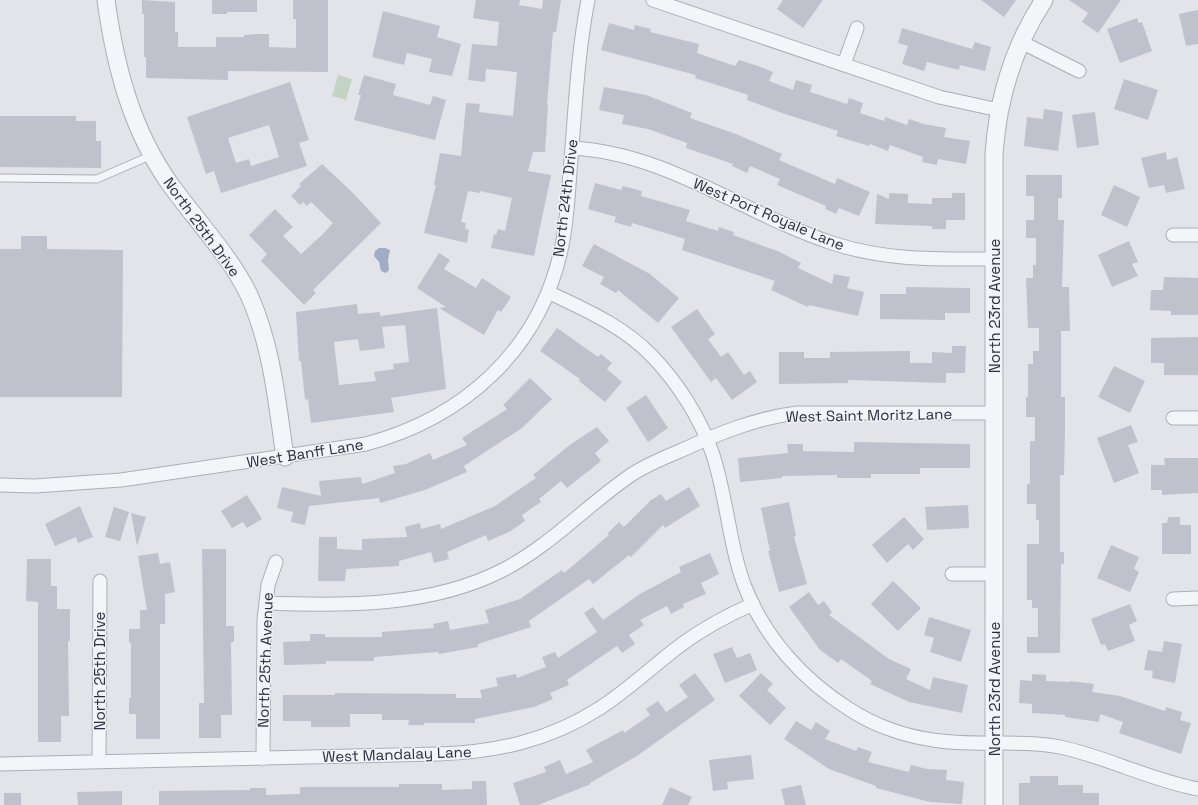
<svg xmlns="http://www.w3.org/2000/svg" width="1198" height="805" viewBox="0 0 1198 805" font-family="'Space Grotesk',sans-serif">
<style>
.green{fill:#c5d3c4}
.water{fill:#9fabc7}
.building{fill:#bfc2cc;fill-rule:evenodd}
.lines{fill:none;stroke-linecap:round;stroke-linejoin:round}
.service-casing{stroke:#abaeb6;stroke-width:9}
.minor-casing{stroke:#abaeb6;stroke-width:15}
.tertiary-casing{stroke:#abaeb6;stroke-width:19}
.service{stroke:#f4f5f8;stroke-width:7}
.minor{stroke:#f4f5f8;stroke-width:13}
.tertiary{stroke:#f4f5f8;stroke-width:17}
.labels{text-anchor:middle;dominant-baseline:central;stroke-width:3;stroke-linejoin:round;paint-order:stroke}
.street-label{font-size:15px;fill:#2b2f40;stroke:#f1f3f7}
</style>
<rect width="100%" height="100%" fill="#e2e4e9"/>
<path class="green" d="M338 75 352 79 346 100 332 96Z"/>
<path class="water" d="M379 248H385L390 250 388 260 389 270 386 273 381 271 379 262 374 256 375 251Z"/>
<path class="building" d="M142 0 175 2V32H178V47H216V37H244V35L257 34H269V47L296 48V19H293V0H328V72L228 71V80L146 78V57H144V14H142Z
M212 0H257V12H227V14H212Z
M476 0H520L519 5 542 9 543 0H561L556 32H553L547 105H548L545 152H533L528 171 551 175 534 256 491 248 494 234 496 235 498 229 505 231 512 198 480 191V193L468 191 461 222 466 223 465 229 469 230 467 243 424 233 436 185H434L440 153 461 156 466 103 480 104 479 112 513 116 517 72 486 69 485 82 468 80 472 44 497 46 499 22 473 18Z
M783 0H823L803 28 777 9Z
M981 0H1016L1004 17Z
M1069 0H1121L1098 33 1082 22 1088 13Z
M1198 10V44L1186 46 1179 14Z
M383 11 440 26 437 37 461 44 452 76 429 72 432 59 407 53 404 65 372 57Z
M1137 18 1139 23 1142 22 1152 51 1120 63 1107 29Z
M609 23 634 30 635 25 651 29 650 32 699 44 697 53 735 66 739 60 758 66 773 72 769 81 793 90 796 80 812 85 810 92 847 104 849 98 863 103 860 113 884 121 885 117 907 125 909 119 924 124 946 128 944 137 970 141 966 164 938 159 937 165 922 162 923 157 890 145 888 151 870 144 869 146 836 136 838 131 782 113 747 100 748 95 695 78 696 75 601 50Z
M902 28 972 49 975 42 991 47 985 71 960 65 959 70 927 62 924 71 902 64 908 46 898 43Z
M364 75 396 84 393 95 430 105 433 96 446 100 435 140 354 120 361 95H358Z
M1124 79 1158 90 1148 120 1114 109Z
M290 82 309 140 299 143 307 166 221 193 214 171 206 174 187 117ZM269 125 279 157 251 166 249 159 236 163 228 138Z
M604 87 646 95 692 113 690 118 736 134 782 154 779 160 835 184 837 178 870 192 859 216 839 208 836 214 825 209 826 206 777 185 780 179 750 166 747 173 732 166 733 164 686 148 687 143 648 129 622 124 624 115 599 110Z
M1044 109 1063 112 1058 151 1024 146 1027 117 1043 119Z
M1095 112 1099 145 1077 148 1072 115Z
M0 116H76V121H96V141H101V168L0 167Z
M1166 152 1167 160 1177 157 1185 189 1166 193 1164 185 1149 188 1141 158Z
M322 164 352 192 381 223 313 290 316 293 304 305 261 261 267 254 249 235 275 209 293 227 283 236 301 254 323 234 333 223 311 202 307 206 303 202 300 205 291 196 301 186 299 184Z
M1026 175H1062V198H1058V220H1064L1062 287H1069L1070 331H1061V397H1065V430L1064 475H1060V552H1064V564H1061L1060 653H1027V637H1038V608H1032V600H1027V544H1039V520H1036V504H1027V484H1030V441H1035V417H1026V397H1028V364H1033V351H1039V328H1028L1026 278H1033V265H1036V238H1026V220H1034V196H1026Z
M595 183 621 190 623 186 642 191 641 196 690 210 686 221 718 231 719 227 734 232 733 235 780 252 801 263 798 268 832 284 834 274 850 277 847 288 864 292 858 316 809 305 808 307 771 290 775 281 682 250 685 239 632 223 631 227 614 222 616 217 588 209Z
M1114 185 1140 197 1127 227 1101 215Z
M889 193 908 194V203L932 204V198H952V193H965V220H946V229H932V226L875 224 877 194 889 199Z
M21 236H47V249L123 250 122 397H0V249H21Z
M1129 241 1138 262 1132 264 1138 276 1112 287 1098 255Z
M594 244 650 274 679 298 658 323 618 290 616 293 600 284 604 277 582 266Z
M439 253 450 260 444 269 476 288 482 278 511 297 501 312 498 310 484 335 439 308 446 307 417 288Z
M1164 277 1198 278V315H1171V311L1150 310 1151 290H1163Z
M906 287 970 288V313H945V320L880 319V294H906Z
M357 304 358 314 380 312V316L437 308 446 389 391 398 394 412 311 423 308 399 305 400 301 361H299L296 312ZM405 325 409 362 393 364 394 369 374 372 376 381 339 385 334 342 358 339 360 351 385 348 382 327Z
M697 309 715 334 708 339 721 357 728 352 744 375 750 371 757 382 732 400 716 378 711 382 671 327Z
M557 328 598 357 601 354 612 363 607 369 622 382 605 402 579 381 580 379 540 351Z
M1198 337V375H1164V363H1151V338Z
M952 346H966L965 373H946V383L848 380V383L779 384V352H804V358H830V352L910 351V363H932V352L952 353Z
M1114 366 1145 381 1130 413 1098 397Z
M530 378 552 399 522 428 464 466 467 472 425 490 380 503 379 498 309 506 305 525 291 522 293 512 277 508 282 487 321 496 319 481 361 477 362 484 395 473 393 466 406 464 430 453 433 460 467 445 462 438 507 409 503 405Z
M646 395 668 428 648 442 626 408Z
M1131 425 1138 442 1128 445 1139 473 1114 483 1097 438Z
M597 427 609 441 595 453 601 461 567 488 561 481 539 499 541 502 522 515 525 521 509 532 488 541 486 535 447 552 449 559 434 563 431 552 399 561V566L346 569 345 581H318L319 537H337V549L362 550V539L407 537 405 527 420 523 421 529 440 524 441 529 495 506 536 478 533 475 571 444Z
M854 442 970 444V468H920V474H871V478H837V475L782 476V478L740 482 738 458 788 453 787 444H803V451L854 452Z
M1164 458H1198V493L1162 495V490H1151V465H1165Z
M689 487 700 506 665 528 663 525 631 557 629 555 593 584 589 579 529 621 531 627 478 644V647L439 654 438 652 374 657V661H326V664L284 665 283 642 310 641V634H325V637H382V632L434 628 433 624 448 621 450 630 489 623 485 610 520 599 562 570 564 573 609 535 607 534 619 522 624 527 651 500 661 494 666 501Z
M247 495 262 519 247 528 243 522 232 528 221 511Z
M789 502 796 536 794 537 807 584 779 592 768 551H770L761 508Z
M968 505 969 528 927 530 925 507Z
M80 506 93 537 78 543 76 537 55 546 45 524Z
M114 507 129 512 120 541 105 537Z
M131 513 146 517 137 546Z
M904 517 924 539 913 550 908 544 887 563 872 545Z
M1168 517H1180V525H1191V554H1162V523H1167Z
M1111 545 1139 557 1134 569 1139 572 1130 592 1097 578Z
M202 549H226V626H234V642H231L232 715H221V738H199V703H204Z
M158 553 160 564 170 562 175 592 165 594V624H160V739H136V714H129V698H131V643H129V629H140V610H147L138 556Z
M710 553 719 574 701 583 706 594 683 604 684 607 671 614 667 606 640 620 644 625 629 635 635 644 622 653 617 646 567 680 569 685 550 693 553 699 534 707 475 719V723H424V725H408L409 720H382V714H350V727H311V721H283V695H335V693L456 694V698H482L480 690 498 686 496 678 516 674 517 678 546 667 542 657 555 652 558 658 597 632 584 613 593 607 603 620 640 594 681 572 679 567Z
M27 559H51V586H57V609H70V641H68L69 716H61V742H38V602L26 601Z
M893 581 921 608 898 631 871 604Z
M809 592 818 605 824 601 832 612 829 615 889 659 911 669 906 679 930 690 933 677 968 685 962 713 909 702 870 684 872 681 841 659 838 663 820 650 789 607Z
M1130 604 1137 621 1129 625 1135 641 1108 651 1105 644 1101 645 1091 619Z
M929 617 971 630 961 662 930 652 934 638 924 635Z
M1164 641 1182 644 1175 683 1152 678 1153 671 1144 670 1148 650 1162 652Z
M732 647 737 658 750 653 757 670 725 683 713 654Z
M695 673 715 700 637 756 590 783 591 784 538 805H520L513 783 546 772 544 767 560 760 566 774 593 762 586 750 623 730 624 733 650 715 646 709 658 701 666 712 688 697 679 685Z
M761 673 773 684 767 690 786 708 770 725 739 696Z
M1032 674 1046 675V681L1070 682V681L1094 684 1092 692 1120 696 1165 711 1166 707 1182 712 1180 720 1191 723 1181 754 1119 733 1123 722 1100 714 1099 722 1065 717V715L1032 713V704L1019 703 1020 680 1032 681Z
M796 721 811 730 816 722 830 731 825 739 856 751 858 747 872 752 868 762 909 772 911 765 927 769 947 770 946 780 964 782 962 804 930 802 876 788V786L829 769 784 739Z
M751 755 754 779 727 782 728 789 713 791 709 760Z
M1030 776H1058V785H1083V793H1099V805H1019V783H1030Z
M472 781H486L487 805H159V791L250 790V788H266V795L300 794V787H399V784H442V790L472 789Z
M801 785 806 805H785L781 789Z
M670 787 692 797 688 805H662Z
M122 791V805H78L77 792Z
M4 793H21V805H4Z"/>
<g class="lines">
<defs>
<path id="service" d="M0 178 97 179 152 155"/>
<path id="minor" d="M653 0 939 97 999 110
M1021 42 1079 71
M844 64 857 28
M572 148C667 153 744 214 832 243 887 261 937 259 994 259
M1173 235H1198
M548 292C585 310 622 325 652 356 678 383 701 419 713 455 727 498 729 545 745 587 765 638 803 680 849 709 873 725 904 736 933 740 975 747 1018 739 1060 747 1107 757 1150 780 1198 789
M1173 418H1198
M0 485 35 486 121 480 366 444C463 418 539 351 561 250 567 224 568 197 570 172 575 115 577 56 588 0
M952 574H994
M1173 599 1198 598
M266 603C344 606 431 607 503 570 551 545 587 505 631 475 646 465 663 458 680 451 717 434 756 418 797 413H994
M263 759 264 620 268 585 276 562
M99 762 100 581
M0 764 439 754C498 752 550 740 600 708 629 689 654 665 682 644 704 628 728 615 753 604"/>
<path id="tertiary" d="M106 0C115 65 131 129 170 184 195 219 231 257 249 295 272 346 277 402 285 457
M994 805V154C998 98 1013 47 1044 0"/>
</defs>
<use href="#service" class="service-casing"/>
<use href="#minor" class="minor-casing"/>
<use href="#tertiary" class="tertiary-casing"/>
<use href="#service" class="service"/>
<use href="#minor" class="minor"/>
<use href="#tertiary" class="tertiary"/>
</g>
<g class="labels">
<g class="street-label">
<text transform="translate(565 198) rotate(-83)">North 24th Drive</text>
<text transform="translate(769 214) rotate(23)">West Port Royale Lane</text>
<text transform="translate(202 227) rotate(54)">North 25th Drive</text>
<text transform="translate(994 306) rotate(-90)">North 23rd Avenue</text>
<text transform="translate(869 415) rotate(-1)">West Saint Moritz Lane</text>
<text transform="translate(305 453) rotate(-9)">West Banff Lane</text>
<text transform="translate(265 660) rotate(-88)">North 25th Avenue</text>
<text transform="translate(99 671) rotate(-90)">North 25th Drive</text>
<text transform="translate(994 689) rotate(-90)">North 23rd Avenue</text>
<text transform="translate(397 754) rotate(-2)">West Mandalay Lane</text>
</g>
</g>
</svg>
